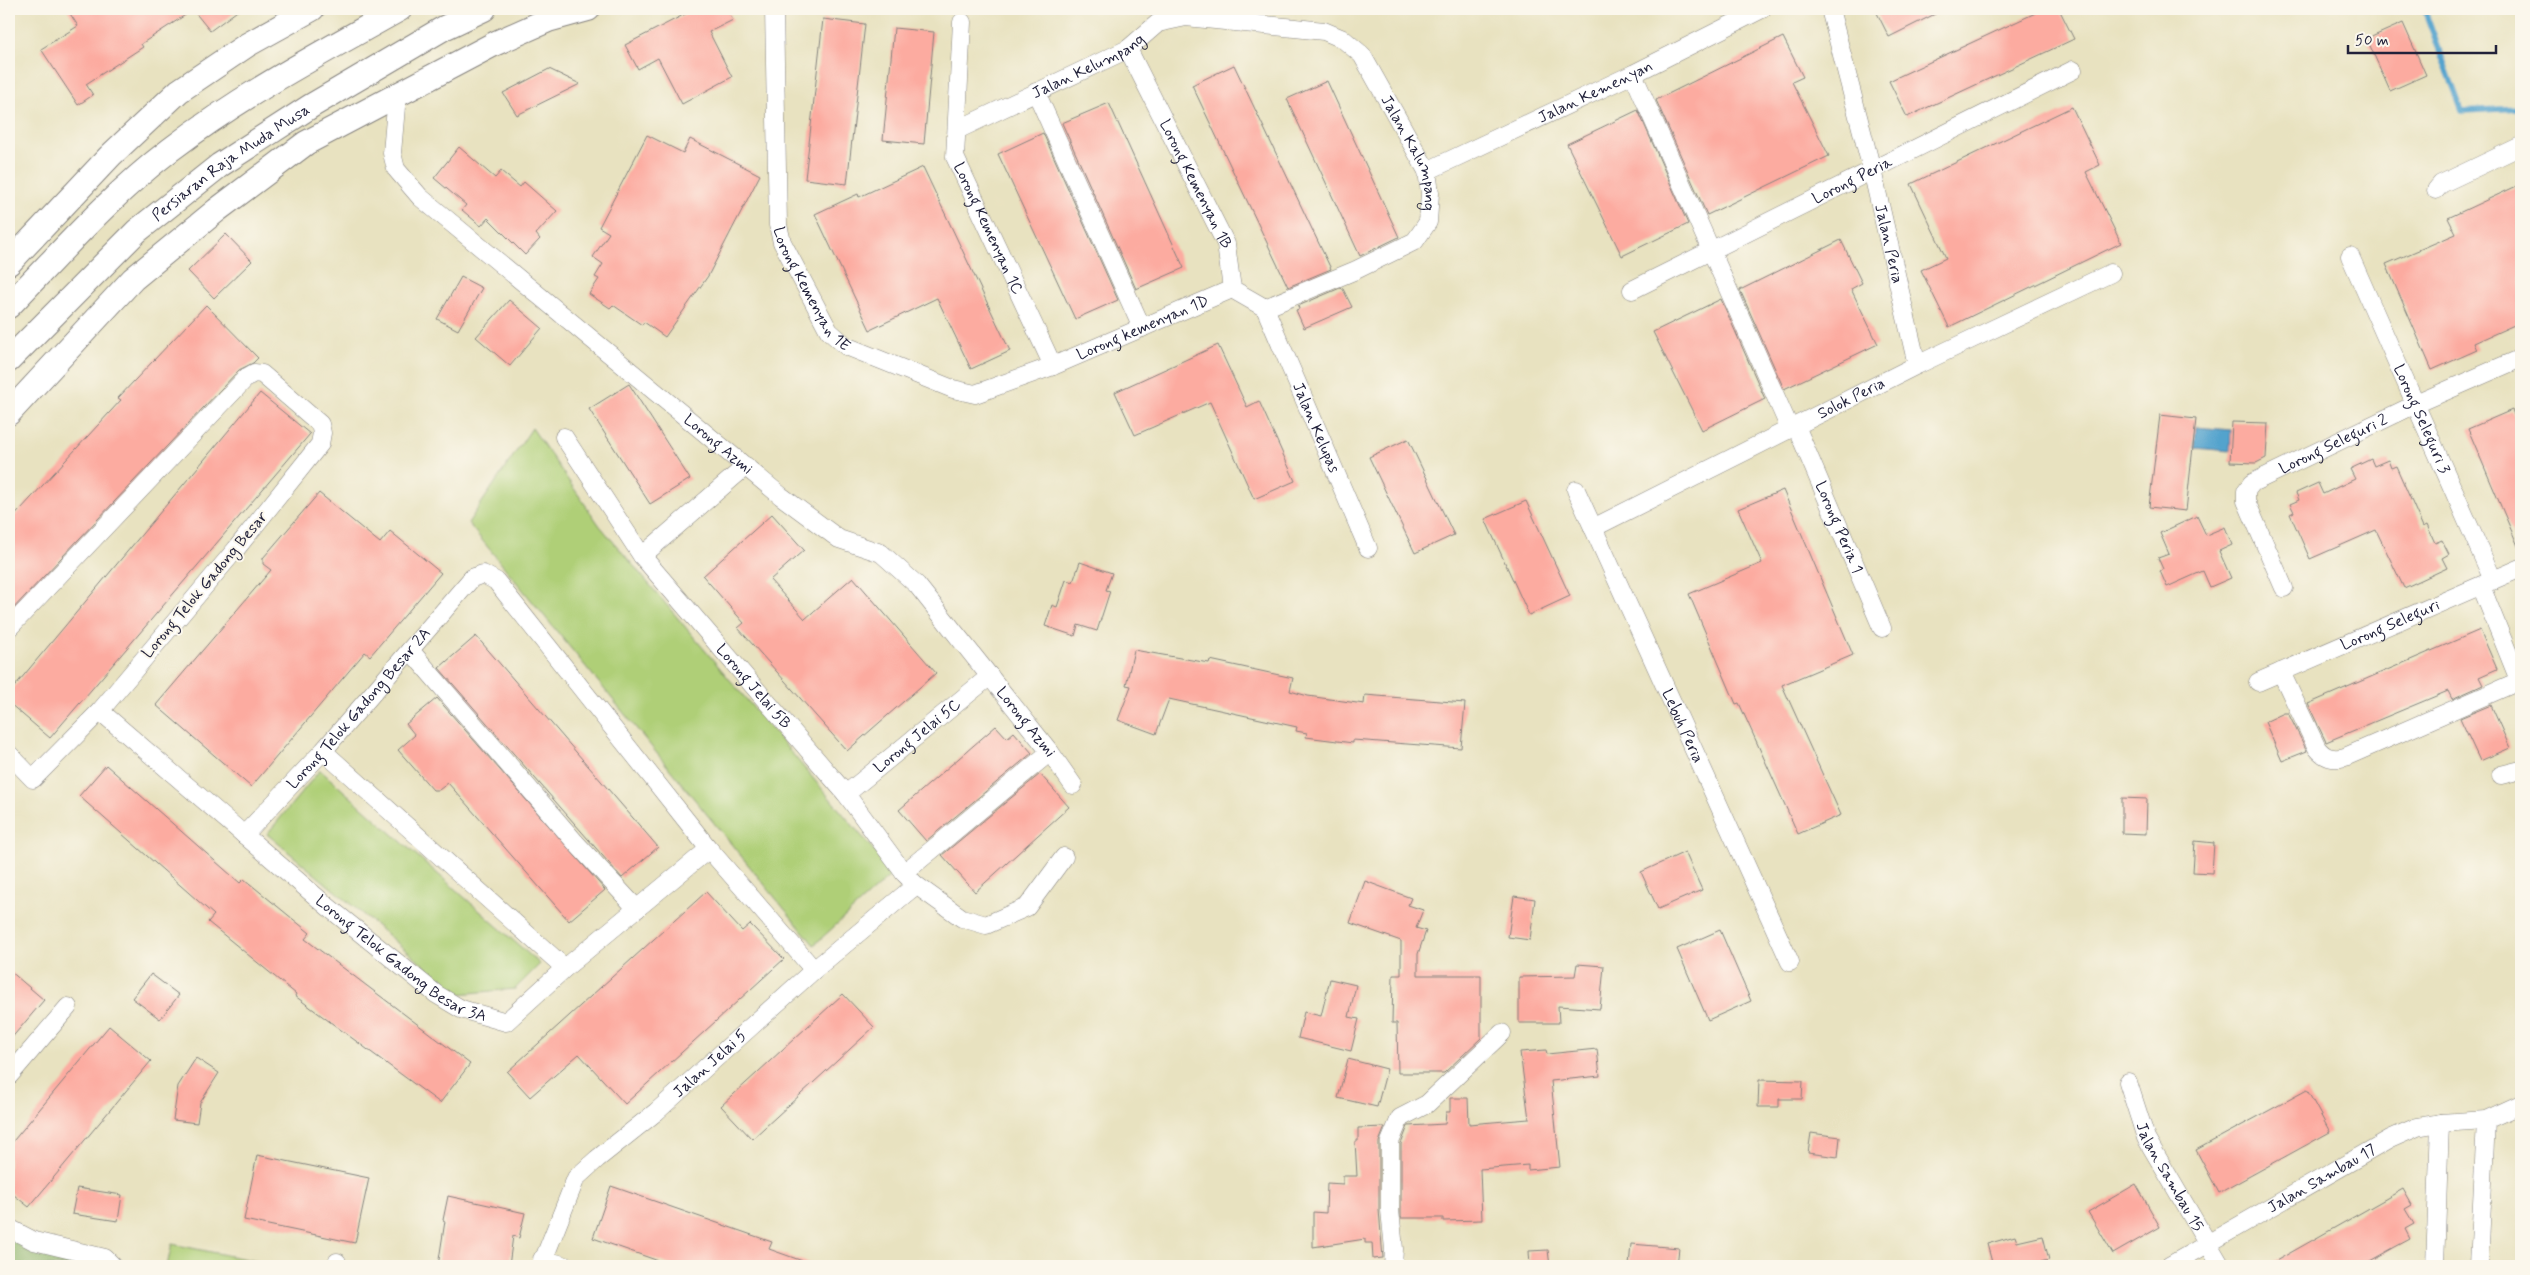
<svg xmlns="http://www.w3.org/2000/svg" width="2530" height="1275" viewBox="0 0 2530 1275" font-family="Mynerve,sans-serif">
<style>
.green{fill:#afcf77;stroke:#687859}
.forest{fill:#8bb268;stroke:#566a52}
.water{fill:#52a3cd;stroke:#3a6284}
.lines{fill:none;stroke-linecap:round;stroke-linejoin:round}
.stream{stroke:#52a3cd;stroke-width:5.5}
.building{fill:#fcaba0}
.street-casing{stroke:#85827e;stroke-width:19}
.secondary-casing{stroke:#85827e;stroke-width:26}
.street{stroke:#fff;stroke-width:18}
.secondary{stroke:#fff;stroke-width:24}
.labels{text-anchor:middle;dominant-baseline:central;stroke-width:4;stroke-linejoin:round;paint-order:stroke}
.street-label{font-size:16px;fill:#22223b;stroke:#fbf7ec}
</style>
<rect width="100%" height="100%" fill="#fbf7ec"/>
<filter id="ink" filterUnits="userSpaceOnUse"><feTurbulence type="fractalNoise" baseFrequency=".02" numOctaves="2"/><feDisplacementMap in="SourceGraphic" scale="10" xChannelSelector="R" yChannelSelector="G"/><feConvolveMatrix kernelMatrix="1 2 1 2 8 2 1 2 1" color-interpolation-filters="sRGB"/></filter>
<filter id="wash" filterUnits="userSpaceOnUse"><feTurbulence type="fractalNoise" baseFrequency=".0096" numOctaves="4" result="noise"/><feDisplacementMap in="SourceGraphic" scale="20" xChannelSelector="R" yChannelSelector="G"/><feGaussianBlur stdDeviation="1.12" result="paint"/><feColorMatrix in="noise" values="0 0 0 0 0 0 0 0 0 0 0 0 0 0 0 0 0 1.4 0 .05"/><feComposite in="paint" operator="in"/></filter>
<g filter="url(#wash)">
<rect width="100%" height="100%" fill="#e8e2c0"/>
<path class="green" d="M532 428 600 526 893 873 814 945 468 523Z
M320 770 540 964 515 989 458 994 267 834Z
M172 1244 280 1266H167Z"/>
<path class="forest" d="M9 1239 88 1266H9Z"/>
<path class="water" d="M2196 427 2231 430 2230 451 2195 448Z"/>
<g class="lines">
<path class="stream" d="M2424 9 2462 111 2521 108"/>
</g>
<g id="blocks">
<path class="building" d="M67 9H240L210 31 193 10 141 44 143 47 86 84 93 95 78 105 41 49 78 26Z
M695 9H727L733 20 709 32 732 77 682 104 658 58 638 69 625 45Z
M1875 9H1945L1889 37Z
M2044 9H2059L2074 39 1907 117 1889 81Z
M823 19 865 24 847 184 805 179Z
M2403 23 2426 75 2390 91 2367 39Z
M894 28 934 32 924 144 883 140Z
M1783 37 1803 77 1792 82 1829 156 1707 215 1656 100Z
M1234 65 1331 269 1288 287 1192 85Z
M549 69 580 84 517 115 503 93Z
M1327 81 1399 237 1360 256 1287 99Z
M1109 103 1184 268 1136 289 1062 123Z
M2072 107 2100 165 2086 172 2121 243 1949 327 1921 270 1946 258 1911 184Z
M1638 110 1688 224 1622 256 1567 144Z
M1043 133 1118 300 1075 319 998 154Z
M647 135 683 153 690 139 760 175 708 276 665 337 644 322 642 325 613 305 610 308 589 294 599 279 595 277 603 264 593 257 609 233 599 227Z
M459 147 495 178 501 171 520 187 524 182 557 211 536 234 540 239 525 255 488 218 481 226 462 210 466 205 434 178Z
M923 167 1010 351 971 369 937 298 870 330 815 214 858 194 859 197Z
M2521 184V322L2474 343 2477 350 2432 370 2386 264 2456 234 2448 218Z
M226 234 252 261 214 298 188 271Z
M1841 240 1862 283 1851 289 1878 344 1784 389 1740 290Z
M461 277 482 288 458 330 437 319Z
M1340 288 1343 289 1352 307 1304 328 1296 310 1299 309 1298 306Z
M1721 299 1765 399 1702 430 1653 332Z
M509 300 542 328 510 366 476 337Z
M206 305 258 358 253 363 239 370 9 613V522L121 400 118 398Z
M1218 345 1247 407 1259 401 1295 481 1254 499 1210 402 1135 435 1115 392Z
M629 384 690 479 650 504 589 409Z
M260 393 310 434 50 738 9 703V693Z
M2512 410 2521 431V553L2468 429Z
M2160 415 2196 419 2186 511 2149 507Z
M2232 422 2268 423 2266 458 2256 463 2230 462Z
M1408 439 1454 535 1415 553 1369 457Z
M2371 459 2374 466 2388 460 2391 468 2396 466 2423 527 2427 525 2435 543 2442 540 2449 554 2442 558 2447 568 2404 588 2376 530 2310 559 2290 514 2294 512 2290 504 2299 500 2296 493 2318 483 2323 494 2355 479 2350 469Z
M1783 490 1853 655 1782 685 1841 815 1798 834 1739 703 1736 704 1689 594 1762 563 1738 509Z
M319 493 380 543 390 531 441 573 370 656 365 652 251 787 156 705 271 570 263 564V558Z
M1526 501 1570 596 1529 615 1485 519Z
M772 514 804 550 770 580 805 619 853 577 936 673 847 751 738 628 744 623 703 576Z
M2197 516 2206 535 2225 527 2232 545 2219 551 2231 578 2210 587 2203 571 2167 587 2160 571 2163 569 2158 558 2169 554 2160 533Z
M1080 562 1112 573 1106 590 1110 591 1097 631 1078 625 1075 636 1045 626 1052 605 1057 607 1066 580 1073 582Z
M2480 630 2497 669 2479 677 2483 685 2452 699 2448 691 2326 742 2308 704Z
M476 636 658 847 622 878 439 668Z
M1134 650 1209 663 1210 660 1293 678 1290 691 1308 696 1364 704 1365 695 1465 703 1461 748 1353 740V743L1306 737 1307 733 1296 731 1297 727 1169 699 1156 734 1118 720 1131 686 1126 685Z
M437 698 605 890 569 921 448 783 439 790H433L398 750 415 735 406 724Z
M2491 705 2510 748 2480 761 2460 718Z
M2284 713H2288L2307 751 2282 761 2265 722Z
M996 726 1007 738 1014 732 1032 753 926 841 899 810Z
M106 765 240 883 244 879 310 933 305 939 470 1064 440 1103 295 996 296 994 208 922 214 915 79 796Z
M1040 774 1069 807 975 892 942 855Z
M2122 798 2147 799 2146 834 2122 833Z
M2195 841 2214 843 2212 873 2193 872Z
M1685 852 1702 890 1658 909 1641 872Z
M1365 881 1411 898 1408 905 1423 910 1416 928 1426 931 1418 954V975H1481V1038L1444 1073H1398L1397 1023H1392L1393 975H1401V941L1350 923Z
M706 892 742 931 750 924 784 959 625 1104 579 1054 530 1097 507 1072Z
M1514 896 1535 899 1530 940 1508 937Z
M1720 930 1751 1001 1708 1020 1677 949Z
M1577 964 1604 966 1600 1009 1558 1006 1559 1023H1519V977L1575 976Z
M9 970 44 1000 9 1041Z
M151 974 179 995 160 1019 132 998Z
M1330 979 1356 985 1349 1017 1359 1019 1351 1051 1298 1038 1304 1012 1321 1016Z
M843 994 874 1027 752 1139 721 1106Z
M109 1026 151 1061 29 1207 9 1191V1146Z
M1597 1049 1600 1076 1551 1081 1560 1167 1528 1170V1165L1480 1169 1482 1220 1443 1221V1218H1401V1144L1408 1126 1445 1124 1446 1112H1450V1098H1468L1469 1124 1529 1119 1520 1052 1546 1050 1547 1054Z
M196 1058 219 1073 200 1103 197 1123 173 1120 178 1086Z
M1348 1059 1387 1069 1377 1107 1338 1098Z
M1759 1080 1803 1081 1802 1099H1779V1107H1758Z
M2307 1090 2330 1132 2219 1193 2196 1150Z
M1385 1127 1379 1142V1210L1383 1258 1373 1259 1372 1243H1365V1239L1313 1247V1212L1326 1213 1327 1183 1343 1184V1176H1357L1355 1141H1358V1128Z
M1811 1133 1840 1137 1838 1157 1808 1153Z
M257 1155 369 1178 355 1243 244 1220Z
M2136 1184 2160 1227 2113 1254 2088 1212Z
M611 1186 772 1242 769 1249 811 1264 810 1266H673L593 1238Z
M77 1188 122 1195 118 1221 72 1214Z
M2403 1189 2412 1205 2405 1209 2414 1224 2405 1229 2410 1239 2395 1247 2361 1266H2267Z
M448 1196 525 1213 519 1238 513 1236 509 1266H438L445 1221 443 1220Z
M2015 1236 2017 1242 2043 1236 2049 1260 2022 1266H1993L1987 1244Z
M1631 1244 1679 1248 1677 1266H1629Z
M1548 1250 1550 1266H1530L1529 1251Z"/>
</g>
</g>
<g filter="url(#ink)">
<use href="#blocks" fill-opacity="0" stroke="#85827e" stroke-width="1"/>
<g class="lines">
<defs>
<g id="street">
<path id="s1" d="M774 9 778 225 782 242 829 331 846 346 953 389 975 394 1053 366 1232 289"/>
<path id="s2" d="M1830 9 1872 170 1917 365"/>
<path id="s3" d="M962 22 955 157 1053 366"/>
<path id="s4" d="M1128 49 1226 244 1232 289 1265 308"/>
<path d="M1633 74 1790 429"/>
<path d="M1036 92 1142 328"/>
<path id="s5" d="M397 95 392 153 396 169 420 197 781 496 839 539 881 553 917 585 1050 752 1073 785"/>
<path id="s6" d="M957 130 1128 49 1158 23 1186 17 1324 31 1343 39 1362 55 1427 171 1430 193 1428 222 1415 241 1356 270 1265 308"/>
<path id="s7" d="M1427 171 1633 74 1762 9"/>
<path d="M2436 190 2441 184 2521 146"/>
<path id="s8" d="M2350 256 2493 580"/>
<path id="s9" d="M1632 290 2073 70"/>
<path id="s10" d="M1265 308 1368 548"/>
<path id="s11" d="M1796 426 1882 628"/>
<path id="s12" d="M564 437 642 556 846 794 904 873 916 885 962 918 986 925 1027 907 1064 857"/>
<path id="s13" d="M1576 490 1790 962"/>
<path id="s14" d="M1593 528 1917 365 2111 273"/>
<path d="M642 556 746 466"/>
<path d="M2481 586 2521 685"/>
<path id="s15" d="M2284 588 2246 501V491L2252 483 2416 404 2521 358"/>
<path d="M9 628 247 377 254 373 262 374 320 424 322 433 320 444 236 549 100 711 33 779 9 754"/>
<path d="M410 650 575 842 637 909"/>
<path d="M2281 672 2317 748C2325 758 2333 760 2345 757L2519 681"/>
<path id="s16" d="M2258 682 2521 568"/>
<path id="s17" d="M100 711 327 906 436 994 461 1009 506 1022 565 968 709 849"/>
<path d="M323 751 565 968"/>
<path d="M2501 775 2521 770"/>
<path id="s18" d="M846 794 990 676"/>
<path id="s19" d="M244 835 323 751 472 578 483 574 496 581 709 849 814 970"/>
<path d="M904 873 1050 752"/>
<path d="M9 1076 68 1007"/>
<path id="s20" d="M2128 1082 2146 1138 2221 1266"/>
<path d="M9 1228 34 1241 105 1258 113 1266"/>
<path d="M542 1259 566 1266"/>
<path d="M336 1266 337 1262"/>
<path id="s21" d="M541 1266 576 1178 597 1159 656 1112 814 970 916 885"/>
<path d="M1393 1266 1394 1249 1390 1210V1142L1400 1118 1427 1104 1502 1033"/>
<path id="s22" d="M2169 1266 2390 1139 2417 1127 2440 1123 2486 1120 2521 1104"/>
<path d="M2435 1266 2440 1123"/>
<path d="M2479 1266 2486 1120"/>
</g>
<g id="secondary">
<path d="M9 263 111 155 179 91 247 45 312 9"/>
<path d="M9 306C60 253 111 195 170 150 242 95 321 53 400 9"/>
<path id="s23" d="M9 360 137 231 220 165 311 106 444 28 484 9"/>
<path d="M9 413 133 279 217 210 306 143 496 43 548 20 588 9"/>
</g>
</defs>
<use href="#street" class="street-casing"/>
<use href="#secondary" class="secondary-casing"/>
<use href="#street" class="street"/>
<use href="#secondary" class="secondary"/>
</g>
</g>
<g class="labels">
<g class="street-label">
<text stroke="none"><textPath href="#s6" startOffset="146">Jalan Kelumpang</textPath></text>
<text stroke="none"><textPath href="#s7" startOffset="186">Jalan Kemenyan</textPath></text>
<text stroke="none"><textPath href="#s6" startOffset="552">Jalan Kalumpang</textPath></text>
<text stroke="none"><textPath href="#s23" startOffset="298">Persiaran Raja Muda Musa</textPath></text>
<text stroke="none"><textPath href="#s9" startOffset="246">Lorong Peria</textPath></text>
<text stroke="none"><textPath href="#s4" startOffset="151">Lorong Kemenyan 1B</textPath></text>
<text stroke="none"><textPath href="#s3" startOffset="214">Lorong Kemenyan 1C</textPath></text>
<text stroke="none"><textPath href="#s2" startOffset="242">Jalan Peria</textPath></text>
<text stroke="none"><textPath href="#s1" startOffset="289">Lorong Kemenyan 1E</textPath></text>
<text stroke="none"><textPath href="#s1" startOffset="675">Lorong kemenyan 1D</textPath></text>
<text stroke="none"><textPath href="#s14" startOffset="289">Solok Peria</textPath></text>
<text stroke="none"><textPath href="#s8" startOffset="178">Lorong Seleguri 3</textPath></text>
<text stroke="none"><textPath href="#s10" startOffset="130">Jalan Kelupas</textPath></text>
<text stroke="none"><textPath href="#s5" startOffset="499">Lorong Azmi</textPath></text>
<text stroke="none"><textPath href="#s15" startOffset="205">Lorong Seleguri 2</textPath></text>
<text stroke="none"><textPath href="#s11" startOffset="110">Lorong Peria 1</textPath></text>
<text transform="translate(205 585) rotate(-50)">Lorong Telok Gadong Besar</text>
<text stroke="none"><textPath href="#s16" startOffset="144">Lorong Seleguri</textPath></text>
<text stroke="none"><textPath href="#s12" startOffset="314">Lorong Jelai 5B</textPath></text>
<text stroke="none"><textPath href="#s19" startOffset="171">Lorong Telok Gadong Besar 2A</textPath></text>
<text stroke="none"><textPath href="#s5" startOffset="920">Lorong Azmi</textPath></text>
<text stroke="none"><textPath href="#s13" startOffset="259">Lebuh Peria</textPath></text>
<text stroke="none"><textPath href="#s18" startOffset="92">Lorong Jelai 5C</textPath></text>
<text stroke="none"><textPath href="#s17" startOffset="391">Lorong Telok Gadong Besar 3A</textPath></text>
<text stroke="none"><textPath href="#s21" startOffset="271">Jalan Jelai 5</textPath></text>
<text stroke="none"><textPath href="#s20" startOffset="104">Jalan Sambau 15</textPath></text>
<text stroke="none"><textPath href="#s22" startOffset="176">Jalan Sambau 17</textPath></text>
</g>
</g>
<rect width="2530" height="1275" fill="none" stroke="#fbf7ec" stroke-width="30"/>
<path d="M2348 45v8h148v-8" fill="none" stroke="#22223b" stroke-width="2.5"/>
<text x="2355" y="45" font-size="15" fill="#22223b" stroke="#fbf7ec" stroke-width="4" paint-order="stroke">50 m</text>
</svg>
